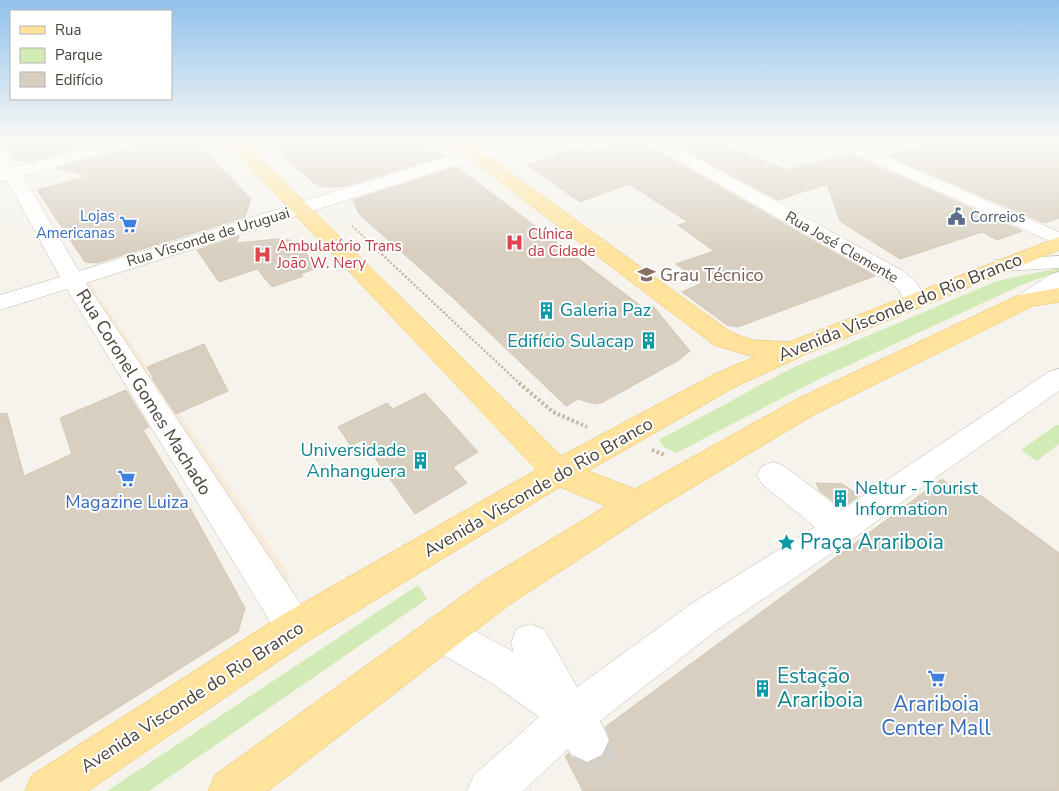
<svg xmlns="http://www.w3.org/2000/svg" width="1059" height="791" viewBox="0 0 1059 791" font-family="'Nunito Sans',sans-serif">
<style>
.commercial{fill:#f7ead8}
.green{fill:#d2eab5}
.building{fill:#d8cfc1;stroke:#d3c7b4}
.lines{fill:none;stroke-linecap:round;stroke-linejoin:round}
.minor-tunnel{stroke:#d4d0c8;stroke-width:40;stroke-dasharray:40 20;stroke-linecap:butt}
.minor-casing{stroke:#c2bbae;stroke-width:1}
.major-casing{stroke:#e6c16a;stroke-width:1}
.path-far2{stroke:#c4b79f;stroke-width:2;stroke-dasharray:2 2;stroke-linecap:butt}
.path-far1{stroke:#c4b79f;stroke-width:2.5;stroke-dasharray:2 2;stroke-linecap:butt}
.path{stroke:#c4b79f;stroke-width:4;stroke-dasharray:2.5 2.5;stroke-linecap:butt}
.minor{fill:#fff;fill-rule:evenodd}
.major{fill:#ffe39c;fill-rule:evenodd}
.labels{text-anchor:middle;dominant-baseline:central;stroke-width:4;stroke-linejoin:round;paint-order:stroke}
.far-shop-label{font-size:15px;fill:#366cbe;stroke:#fff;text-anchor:end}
.far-service-label{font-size:15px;fill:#4e5e75;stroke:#fff;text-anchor:start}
.far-health-label{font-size:15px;fill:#be3a42;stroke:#fff;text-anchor:start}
.far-street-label{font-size:15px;fill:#4b4439;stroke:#fff}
.education-label{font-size:18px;fill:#785e54;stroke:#fff;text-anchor:start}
.street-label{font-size:18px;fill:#4b4439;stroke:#fff}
.culture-label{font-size:18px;fill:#0d838f;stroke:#fff;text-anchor:start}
.shop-label{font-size:18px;fill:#366cbe;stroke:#fff}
.near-culture-label{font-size:21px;fill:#0d838f;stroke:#fff;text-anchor:start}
.near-shop-label{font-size:21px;fill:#366cbe;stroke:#fff}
</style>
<rect width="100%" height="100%" fill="#f6f3ec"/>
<path class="commercial" d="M90 283 291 578 276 588 78 287Z"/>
<path class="green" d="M1059 268V271L1022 285 823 377 676 453 665 448 659 440 790 369 851 343 997 281Z
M1056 425H1059V444L1037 461 1021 450Z
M418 585 427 599 149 791H107Z"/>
<path class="building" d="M0 142H103L28 162 14 159 8 148 0 145Z
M136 142H196L251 199 245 217 97 263 85 262 37 190 89 176 57 168 133 147Z
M266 142H423L443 156 345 186 324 187 314 183Z
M617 142H647L650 147 875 276 738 327 727 325 682 292 702 283 676 264 714 251 678 225 688 222 629 184 580 202 527 165 578 146 589 152Z
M671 142H718L787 170 850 154 1022 231 997 240 982 232 900 259 840 221 827 184 778 200Z
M929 142H1059V218L1044 223 889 156Z
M457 167 645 309 653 306 690 351 679 360 603 402 595 404 578 399 566 406 452 297 359 214 353 200Z
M239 236 236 243 277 239 290 240 298 245 319 267 301 274 303 276 272 287 257 269 219 282 197 250Z
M204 344 228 391 176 414 152 378H154L147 367Z
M126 390 149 427 143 430 188 504 245 608 238 632 0 782V414L7 413 24 476 72 454 60 418Z
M425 393 478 452 453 467 467 483 415 514 362 440 351 446 338 427 387 403 393 409Z
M942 479 960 493 969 487 1059 553V791H583L565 756 569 753 571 757 586 764 603 757 611 741 605 727Z
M816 483 842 484 853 491 858 497 842 508 820 491Z"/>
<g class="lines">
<path class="minor-tunnel" d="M587 740 602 767"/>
<defs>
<path id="minor" d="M109 142H134L132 145 23 176 79 271 468 150 505 142H532L530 145 479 158 86 283 308 615 314 628 308 641 295 647 282 641 67 289 0 310V295L60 277 7 180 0 182V172L2 171 0 167V147L6 149 17 167Z
M649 142H668L903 271 918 284 926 301 922 306 914 308 906 306 900 291 887 281 651 145Z
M832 142H852L1059 232V245L834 145Z
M1059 256V268L1003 271 995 270 992 265 995 260 1003 259Z
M1059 272V289C1046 298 1035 309 1019 305L1015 300 1019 295 1051 274Z
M1059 369V391L921 488 853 539 717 630 600 721 609 740 602 755 587 762 572 755 568 749 523 791H467L474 775 539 717 490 682 429 647 424 633 429 619 443 614 514 652 511 643 516 629 530 624 544 629 577 687 691 604 815 527 762 484 757 475 762 466 773 462 784 466 842 510 1050 371Z"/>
<path id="major" d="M227 142H244L561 456 715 374 754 357 714 345 452 145 450 142H468L732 333 753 340 789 342 1059 237V250L806 354 733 388 588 471 635 489 797 399 1019 295 1059 288V302L1033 306 817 413 648 514 509 605 268 791H208L215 775 483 581 606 506 560 487 308 641 88 791H25L32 775 282 615 536 470Z"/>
</defs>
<use href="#minor" class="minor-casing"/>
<use href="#major" class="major-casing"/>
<path class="path-far2" d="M352 226 375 247"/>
<path class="path-far1" d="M373 246 520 384"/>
<path class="path" d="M519 383 553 412 587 427
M652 450 665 455"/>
<use href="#minor" class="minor"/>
<use href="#major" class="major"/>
</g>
<linearGradient id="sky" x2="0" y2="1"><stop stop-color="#8fc1ec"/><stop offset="0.56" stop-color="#fbfaf6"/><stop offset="1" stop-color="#fbfaf6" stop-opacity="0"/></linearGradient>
<rect width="1059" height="252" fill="url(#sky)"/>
<defs>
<symbol id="civic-bare" viewBox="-9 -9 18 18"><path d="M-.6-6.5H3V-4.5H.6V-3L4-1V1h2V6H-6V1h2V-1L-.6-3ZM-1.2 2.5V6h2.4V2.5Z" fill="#5c6f8a" stroke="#fff" stroke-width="2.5" paint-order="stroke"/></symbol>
<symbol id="supermarket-bare" viewBox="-9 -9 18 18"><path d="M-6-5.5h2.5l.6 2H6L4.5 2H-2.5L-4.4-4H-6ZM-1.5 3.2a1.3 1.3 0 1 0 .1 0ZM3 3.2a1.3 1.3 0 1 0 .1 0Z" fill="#3f7fe0" stroke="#fff" stroke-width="2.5" paint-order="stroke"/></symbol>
<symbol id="hospital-bare" viewBox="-9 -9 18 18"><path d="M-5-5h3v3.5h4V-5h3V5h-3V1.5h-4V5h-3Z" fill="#e0444e" stroke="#fff" stroke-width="2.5" paint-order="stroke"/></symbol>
<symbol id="university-bare" viewBox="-9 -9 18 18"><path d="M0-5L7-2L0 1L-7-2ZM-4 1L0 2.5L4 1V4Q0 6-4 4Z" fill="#8d6e63" stroke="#fff" stroke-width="2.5" paint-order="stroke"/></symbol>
<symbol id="building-bare" viewBox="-9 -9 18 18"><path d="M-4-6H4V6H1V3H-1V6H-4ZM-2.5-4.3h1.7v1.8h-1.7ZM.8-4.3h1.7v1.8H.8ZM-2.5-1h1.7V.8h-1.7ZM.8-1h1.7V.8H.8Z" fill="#0f9aa8" stroke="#fff" stroke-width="2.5" paint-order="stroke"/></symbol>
<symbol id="sight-bare" viewBox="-9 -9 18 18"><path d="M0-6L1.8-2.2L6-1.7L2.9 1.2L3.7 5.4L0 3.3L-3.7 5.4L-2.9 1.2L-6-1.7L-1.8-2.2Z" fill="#0f9aa8" stroke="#fff" stroke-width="2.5" paint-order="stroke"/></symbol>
</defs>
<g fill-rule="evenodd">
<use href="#civic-bare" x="944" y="204" width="25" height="25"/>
<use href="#supermarket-bare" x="116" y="212" width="25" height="25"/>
<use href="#hospital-bare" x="502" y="230" width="25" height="25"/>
<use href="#hospital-bare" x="250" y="242" width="25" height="25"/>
<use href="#university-bare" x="634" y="262" width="25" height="25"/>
<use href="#building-bare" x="534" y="298" width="25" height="25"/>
<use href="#building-bare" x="636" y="328" width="25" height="25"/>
<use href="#building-bare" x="408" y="448" width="25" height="25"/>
<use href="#supermarket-bare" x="114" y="466" width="25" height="25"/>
<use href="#building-bare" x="828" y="486" width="25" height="25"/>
<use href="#sight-bare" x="774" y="530" width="25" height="25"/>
<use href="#supermarket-bare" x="924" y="666" width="25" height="25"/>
<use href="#building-bare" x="750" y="676" width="25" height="25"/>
</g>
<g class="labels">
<g class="far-shop-label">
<text x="115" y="216">Lojas<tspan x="115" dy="17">Americanas</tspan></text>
</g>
<g class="far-service-label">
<text x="970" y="217">Correios</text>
</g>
<g class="far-health-label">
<text x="528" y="234">Clínica<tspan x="528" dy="17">da Cidade</tspan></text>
<text x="277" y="246">Ambulatório Trans<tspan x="277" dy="17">João W. Nery</tspan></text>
</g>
<g class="far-street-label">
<text transform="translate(208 237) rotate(-17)">Rua Visconde de Uruguai</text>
<text transform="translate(842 247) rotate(30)">Rua José Clemente</text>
</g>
<g class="education-label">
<text x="660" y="275">Grau Técnico</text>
</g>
<g class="street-label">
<text transform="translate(900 307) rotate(-22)">Avenida Visconde do Rio Branco</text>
<text transform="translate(144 392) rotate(58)">Rua Coronel Gomes Machado</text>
<text transform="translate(538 487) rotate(-30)">Avenida Visconde do Rio Branco</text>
<text transform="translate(192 697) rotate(-33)">Avenida Visconde do Rio Branco</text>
</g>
<g class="culture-label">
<text x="560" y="310">Galeria Paz</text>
<text x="634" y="341" text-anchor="end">Edifício Sulacap</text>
<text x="406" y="450" text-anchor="end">Universidade<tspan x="406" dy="21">Anhanguera</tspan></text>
<text x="855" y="488">Neltur - Tourist<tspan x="855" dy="21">Information</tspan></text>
</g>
<g class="shop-label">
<text x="127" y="502">Magazine Luiza</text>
</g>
<g class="near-culture-label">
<text x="800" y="542">Praça Arariboia</text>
<text x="777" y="676">Estação<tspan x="777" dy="24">Arariboia</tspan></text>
</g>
<g class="near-shop-label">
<text x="936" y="704">Arariboia<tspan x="936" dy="24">Center Mall</tspan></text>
</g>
</g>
<rect x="10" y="10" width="162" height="90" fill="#ffffff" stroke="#b7b4b0"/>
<rect x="20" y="26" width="25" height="8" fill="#ffe39c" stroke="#b7b4b0"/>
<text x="55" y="35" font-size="15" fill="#4b4439">Rua</text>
<rect x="20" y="48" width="25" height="15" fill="#d2eab5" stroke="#b7b4b0"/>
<text x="55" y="60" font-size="15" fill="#4b4439">Parque</text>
<rect x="20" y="72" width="25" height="15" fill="#d8cfc1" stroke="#b7b4b0"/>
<text x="55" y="85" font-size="15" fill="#4b4439">Edifício</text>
</svg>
